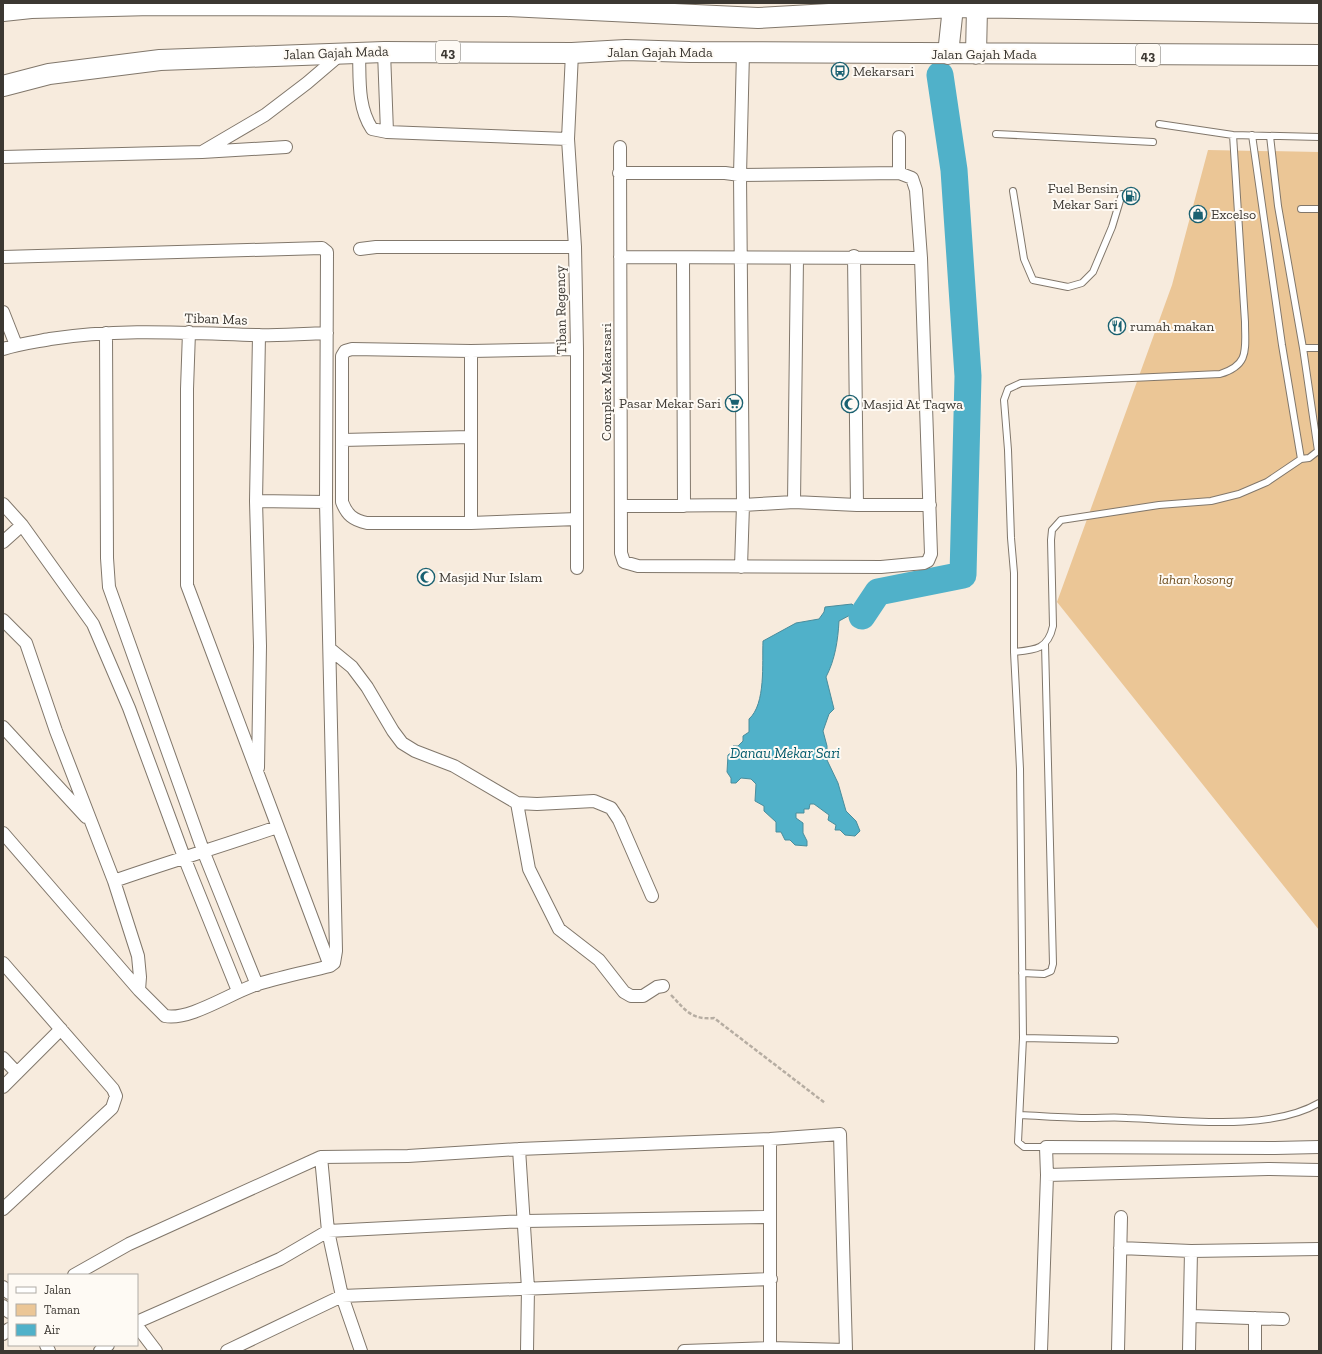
<svg xmlns="http://www.w3.org/2000/svg" width="1322" height="1354" viewBox="0 0 1322 1354" font-family="'Zilla Slab',serif">
<style>
.green{fill:#ebc696}
.water{fill:#50b1c9;stroke:#4a8d9c}
.lines{fill:none;stroke-linecap:round;stroke-linejoin:round}
.river{stroke:#50b1c9;stroke-width:27}
.service-casing{stroke:#81776b;stroke-width:8}
.minor-casing{stroke:#81776b;stroke-width:14}
.trunk-casing{stroke:#81776b;stroke-width:22}
.path{stroke:#b6ada2;stroke-width:2.5;stroke-dasharray:4 2;stroke-linecap:butt}
.service{stroke:#fff;stroke-width:6}
.minor{stroke:#fff;stroke-width:12}
.trunk{stroke:#fff;stroke-width:20}
.labels{text-anchor:middle;dominant-baseline:central;stroke-width:4;stroke-linejoin:round;paint-order:stroke}
.shield{fill:#fefaf4;stroke:#76726c;stroke-width:1}
.shield-label{font-size:13px;font-weight:bold;fill:#3c3832}
.street-label{font-size:14px;fill:#3c3832;stroke:#fefaf4}
.poi-label{font-size:14px;fill:#3c3832;stroke:#fefaf4;text-anchor:start}
.park-label{font-size:14px;font-style:italic;fill:#705021;stroke:#fefaf4}
.water-label{font-size:15px;font-style:italic;fill:#045b6c;stroke:#fefaf4}
</style>
<rect width="100%" height="100%" fill="#f7ebdd"/>
<path class="green" d="M1208 150 1319 152V930L1057 602 1172 285Z"/>
<path class="water" d="M852 604 862 616 852 614 839 621C838 640 835 660 826 677L834 709 829 714 823 731 827 746V760L838 783 846 811 856 821 860 831 855 836 845 835 840 830H835L836 825 828 820 829 815 814 804H810L809 809H804V813H796V818L803 823V833L807 841V846L795 845 790 840H785L781 832H776V822L764 811V806L755 801 756 784 751 779 741 778 736 783H731V778L727 772 728 755 733 751V746H738L743 741V736L749 732V719C766 704 762 663 763 641L796 623 819 619 824 612 825 607Z"/>
<g class="lines">
<path class="river" d="M862 616 878 592 963 575 968 376 954 170 940 75"/>
<defs>
<path id="service" d="M1159 124 1233 135 1319 137
M996 134 1153 142
M1252 135 1282 345 1301 459
M1013 191 1024 259 1033 280 1068 287 1082 283 1093 272 1112 227 1122 194
M1301 209H1319
M1303 348H1319
M1014 652C1036 650 1048 649 1053 626L1051 540 1052 530 1061 520 1159 505 1211 501 1239 494 1267 482 1301 459 1309 458 1318 451 1303 348 1278 206 1270 136
M1022 973 1044 974 1051 971 1053 964 1045 644
M1023 1038 1115 1040
M1020 1115C1043 1116 1067 1118 1090 1118 1102 1118 1115 1117 1127 1118 1183 1120 1269 1132 1319 1103
M1046 1147H1024L1018 1142 1023 1038 1020 769 1014 652V573L1011 538 1008 450 1004 400 1008 389 1021 383 1220 374C1250 365 1245 349 1245 322L1233 135"/>
<path id="minor" d="M384 52 387 132
M359 53C360 78 357 106 372 129L387 132 568 139
M572 53 568 139 575 247 577 349V568
M286 147 202 152 265 115 307 83 341 54
M620 147 621 553 624 562 638 566 881 567 924 563 928 561 931 554 921 258 916 190 912 178 899 173V137
M3 157 202 152
M619 173H725L740 175 899 173
M360 249 376 247H575
M854 256 857 505
M3 257 322 248 327 252 326 502 336 951 334 963 330 966C306 972 282 977 258 984 232 992 190 1021 165 1016L139 990 3 833
M620 257 921 258
M683 259 684 506
M3 312 16 345
M189 332 187 389V585L330 966
M106 333 107 558 109 587 204 853 257 985
M3 349C18 344 34 342 50 339 119 328 188 333 257 335 280 336 304 334 327 333
M577 349 471 351 352 349 345 351 342 356V502C347 515 353 520 367 523H471L577 519
M342 440 470 437
M256 501 326 502
M794 502 797 258
M3 504 22 525 93 624 129 708 184 857 238 991
M622 506 743 505 794 502 857 505H930
M471 523V351
M3 542 22 525
M741 567 743 505 740 175 743 52
M3 620 26 643 56 731 114 881 138 956 140 977 139 990
M330 649 352 667 367 687 393 731 402 743 415 751 454 766 517 803 537 804 594 801 611 808 619 820 652 896
M3 727 86 817
M258 768 260 646 256 501 259 335
M517 803 529 869 559 929 599 960 624 992 631 996H643L657 987 663 986
M114 881C168 862 223 846 277 827
M3 963 113 1089 116 1096 112 1108 3 1209
M3 1058 17 1073
M3 1087 61 1029
M770 1139V1351
M519 1149 528 1288 527 1351
M321 1157 328 1231 342 1296 361 1351
M1047 1175 1268 1169 1319 1170
M1120 1248 1191 1251 1319 1249
M74 1275 129 1244 321 1157 408 1156 519 1149 770 1139 840 1134 846 1351
M3 1287 9 1293
M3 1306 9 1312
M1191 1316 1283 1319
M137 1322 280 1259 328 1231 525 1221 769 1217
M137 1326 156 1351
M3 1334 9 1329
M46 1345 49 1351
M100 1351 108 1345
M227 1351 342 1296 771 1279
M684 1351 770 1348 846 1350
M1041 1351 1047 1175 1046 1147 1275 1148 1319 1147
M1118 1351 1121 1217
M1189 1351 1191 1251
M1255 1351V1318"/>
<path id="trunk" d="M3 11 31 8 152 5 507 6 758 18 953 7 1319 13
M948 54 953 7
M976 54 977 8
M3 86 49 74 160 60 384 52 572 53 626 50 690 52 1319 55"/>
</defs>
<use href="#service" class="service-casing"/>
<use href="#minor" class="minor-casing"/>
<use href="#trunk" class="trunk-casing"/>
<path class="path" d="M671 995C686 1011 692 1020 714 1018L825 1103"/>
<use href="#service" class="service"/>
<use href="#minor" class="minor"/>
<use href="#trunk" class="trunk"/>
</g>
<defs>
<symbol id="bus-ring" viewBox="-11 -11 22 22"><circle r="9.5" fill="#fefaf4" stroke="#1a6171" stroke-width="1.5"/><path d="M-5-6H5V4H4V6H2V4H-2V6H-4V4H-5ZM-3.5-4V0h7V-4ZM-3.5 1.2v1.5H-2V1.2ZM2 1.2v1.5H3.5V1.2Z" fill="#1a6171"/></symbol>
<symbol id="fuel-ring" viewBox="-11 -11 22 22"><circle r="9.5" fill="#fefaf4" stroke="#1a6171" stroke-width="1.5"/><path d="M-5.5-6h7V0h2V4h1.3V-2.5L3-4.5l.8-.8L6-3V5H2.5V1h-1V6h-7ZM-4.2-4.7v3.2H.2V-4.7Z" fill="#1a6171"/></symbol>
<symbol id="shop-ring" viewBox="-11 -11 22 22"><circle r="9.5" fill="#fefaf4" stroke="#1a6171" stroke-width="1.5"/><path d="M-5-2.5h2.3a2.7 3.5 0 0 1 5.4 0H5L5.5 6h-11ZM-1.5-2.5h3a1.5 2.3 0 0 0-3 0Z" fill="#1a6171"/></symbol>
<symbol id="restaurant-ring" viewBox="-11 -11 22 22"><circle r="9.5" fill="#fefaf4" stroke="#1a6171" stroke-width="1.5"/><path d="M-5-6h1v4h1v-4h1v4h1v-4h1v5L-1.5 .5V6h-2V.5L-5-1ZM5-6V6H3V1.5H1.5Q1.5-4 5-6Z" fill="#1a6171"/></symbol>
<symbol id="supermarket-ring" viewBox="-11 -11 22 22"><circle r="9.5" fill="#fefaf4" stroke="#1a6171" stroke-width="1.5"/><path d="M-6-5.5h2.5l.6 2H6L4.5 2H-2.5L-4.4-4H-6ZM-1.5 3.2a1.3 1.3 0 1 0 .1 0ZM3 3.2a1.3 1.3 0 1 0 .1 0Z" fill="#1a6171"/></symbol>
<symbol id="mosque-ring" viewBox="-11 -11 22 22"><circle r="9.5" fill="#fefaf4" stroke="#1a6171" stroke-width="1.5"/><path d="M3.5-4.9A6 6 0 1 0 3.5 4.9A5 5 0 1 1 3.5-4.9Z" fill="#1a6171"/></symbol>
</defs>
<g fill-rule="evenodd">
<use href="#bus-ring" x="830" y="61" width="20" height="20"/>
<use href="#fuel-ring" x="1121" y="186" width="20" height="20"/>
<use href="#shop-ring" x="1188" y="204" width="20" height="20"/>
<use href="#restaurant-ring" x="1107" y="316" width="20" height="20"/>
<use href="#supermarket-ring" x="724" y="393" width="20" height="20"/>
<use href="#mosque-ring" x="840" y="394" width="20" height="20"/>
<use href="#mosque-ring" x="416" y="567" width="20" height="20"/>
</g>
<g class="labels">
<g class="shield">
<rect x="436" y="41" width="24" height="22" rx="3"/>
<rect x="1136" y="44" width="24" height="22" rx="3"/>
</g>
<g class="shield-label">
<text x="448" y="52">43</text>
<text x="1148" y="55">43</text>
</g>
<g class="street-label">
<text x="660" y="52">Jalan Gajah Mada</text>
<text transform="translate(336 53) rotate(-2)">Jalan Gajah Mada</text>
<text x="984" y="54">Jalan Gajah Mada</text>
<text transform="translate(561 310) rotate(-91)">Tiban Regency</text>
<text transform="translate(216 319) rotate(2)">Tiban Mas</text>
<text transform="translate(606 382) rotate(-90)">Complex Mekarsari</text>
</g>
<g class="poi-label">
<text x="853" y="71">Mekarsari</text>
<text x="1118" y="188" text-anchor="end">Fuel Bensin<tspan x="1118" dy="16">Mekar Sari</tspan></text>
<text x="1211" y="214">Excelso</text>
<text x="1130" y="326">rumah makan</text>
<text x="721" y="403" text-anchor="end">Pasar Mekar Sari</text>
<text x="863" y="404">Masjid At Taqwa</text>
<text x="439" y="577">Masjid Nur Islam</text>
</g>
<g class="park-label">
<text x="1196" y="579">lahan kosong</text>
</g>
<g class="water-label">
<text x="785" y="753">Danau Mekar Sari</text>
</g>
</g>
<rect width="1322" height="1354" fill="none" stroke="#3c3832" stroke-width="8"/>
<rect x="8" y="1274" width="130" height="72" fill="#fefaf4" stroke="#b0aca6"/>
<rect x="16" y="1287" width="20" height="6" fill="#ffffff" stroke="#b0aca6"/>
<text x="44" y="1294" font-size="12" fill="#3c3832">Jalan</text>
<rect x="16" y="1304" width="20" height="12" fill="#ebc696" stroke="#b0aca6"/>
<text x="44" y="1314" font-size="12" fill="#3c3832">Taman</text>
<rect x="16" y="1324" width="20" height="12" fill="#50b1c9" stroke="#b0aca6"/>
<text x="44" y="1334" font-size="12" fill="#3c3832">Air</text>
</svg>
